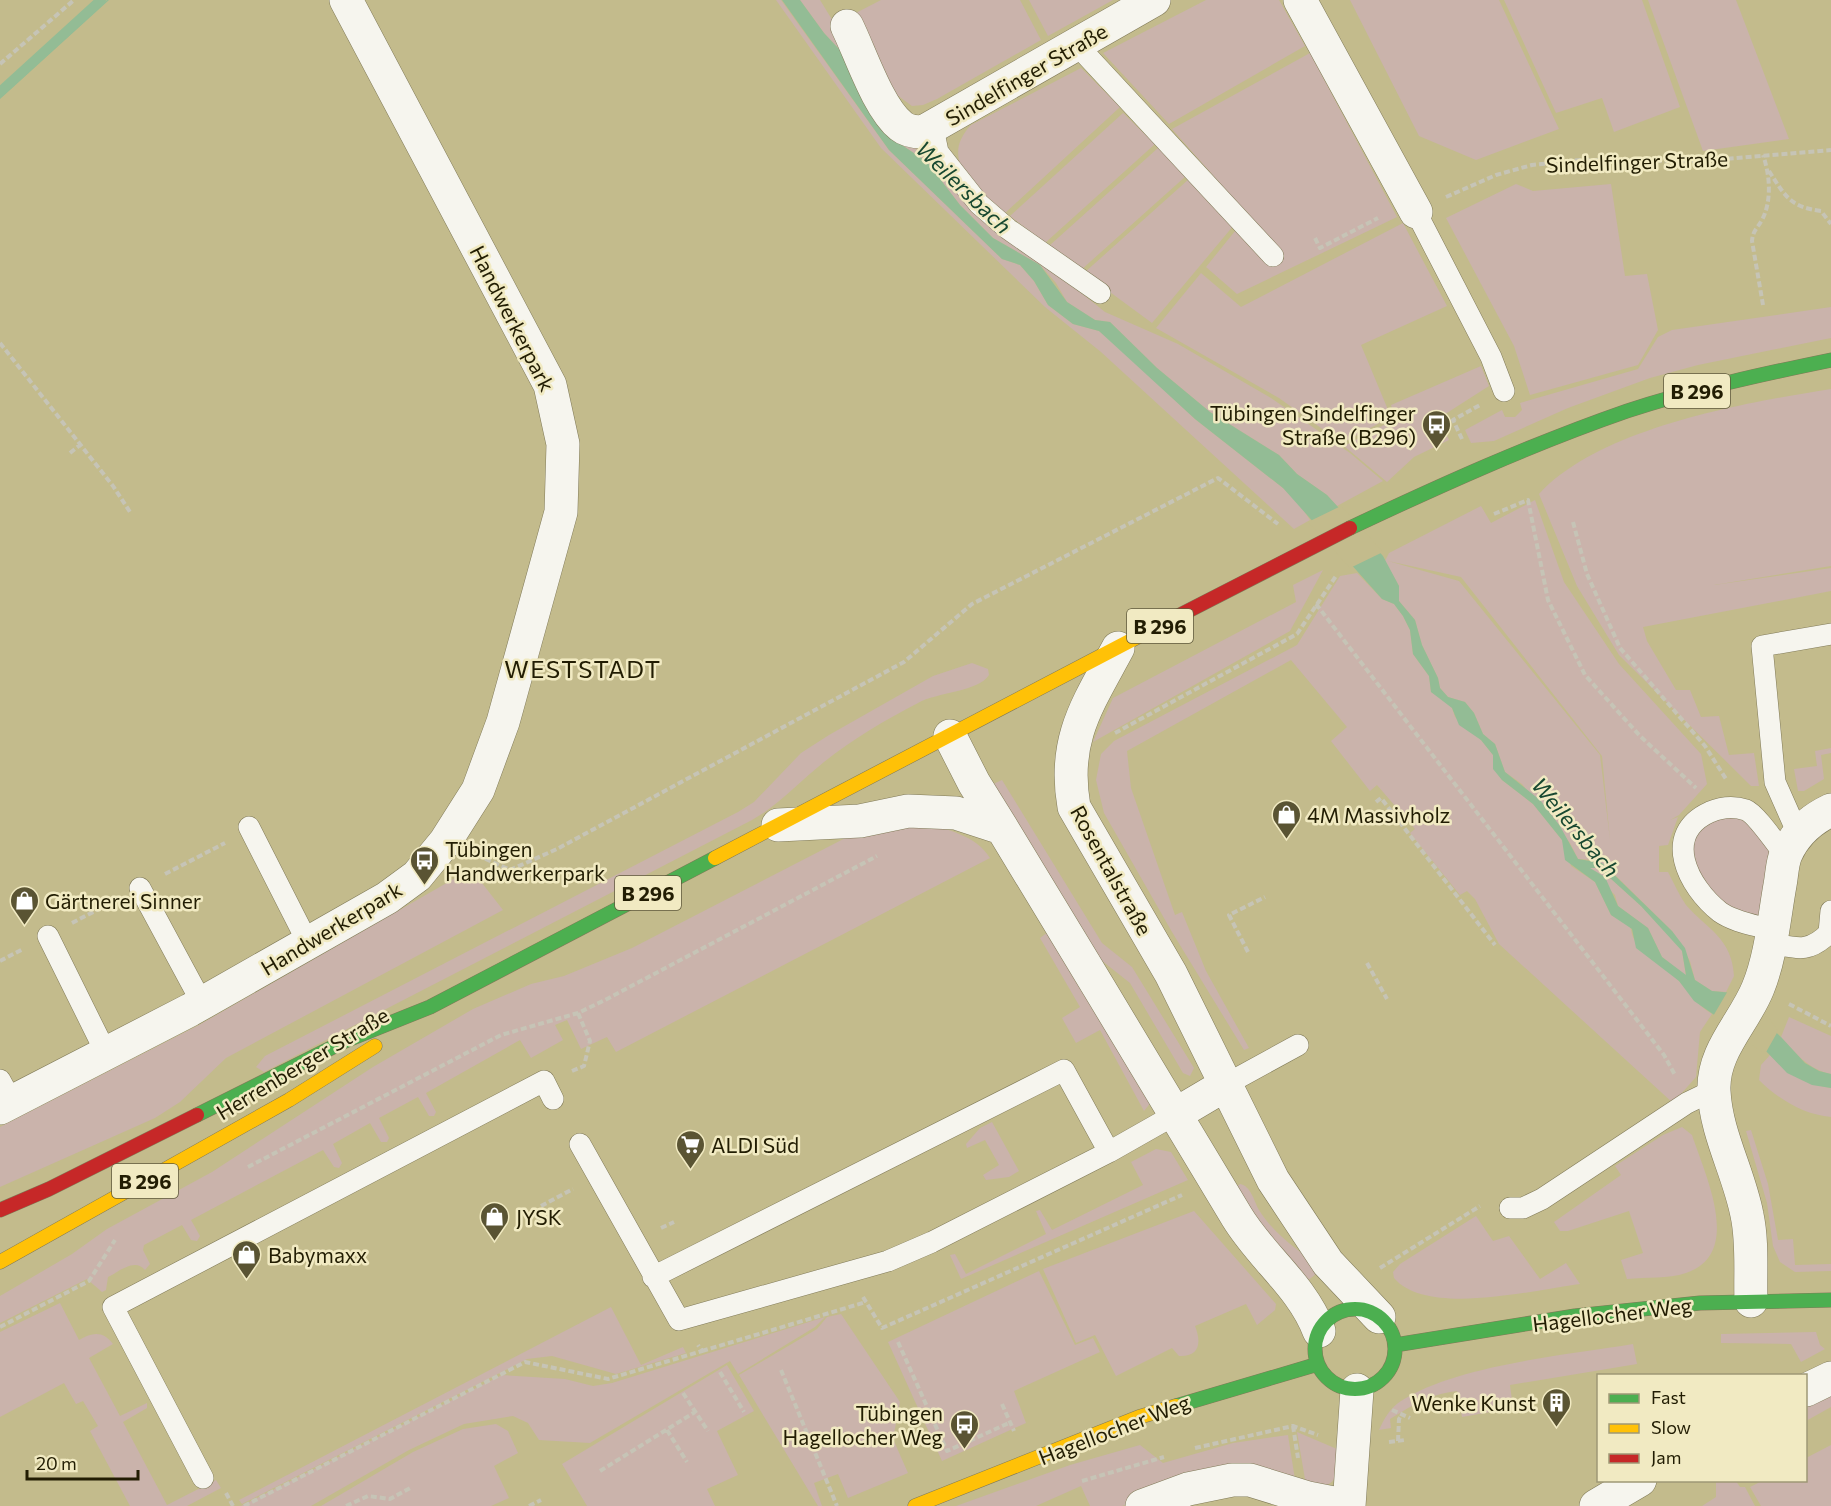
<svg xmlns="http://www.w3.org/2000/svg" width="1831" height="1506" font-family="Commissioner,sans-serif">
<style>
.green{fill:#cab3ab;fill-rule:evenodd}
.water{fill:#93bc95;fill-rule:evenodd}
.pier{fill:#c3bb8c}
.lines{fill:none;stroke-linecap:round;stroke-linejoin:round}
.stream{stroke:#93bc95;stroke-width:10}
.lane-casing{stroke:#807a58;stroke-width:22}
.street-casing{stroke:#807a58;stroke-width:34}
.fast-casing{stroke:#807a58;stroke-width:15}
.slow-casing{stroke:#807a58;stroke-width:15}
.jam-casing{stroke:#807a58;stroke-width:15}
.path{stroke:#c6c4b6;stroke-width:4;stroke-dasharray:6 3;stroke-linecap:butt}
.lane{stroke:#f6f5ee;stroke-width:21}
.street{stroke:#f6f5ee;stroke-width:33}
.fast{stroke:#4caf50;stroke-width:14}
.slow{stroke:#ffc107;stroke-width:14}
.jam{stroke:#c62828;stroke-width:14}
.labels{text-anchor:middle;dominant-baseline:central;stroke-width:5;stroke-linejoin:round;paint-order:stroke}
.shield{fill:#f1eac2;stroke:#605a3c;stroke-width:1.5}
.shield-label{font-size:20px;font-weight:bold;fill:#221d03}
.street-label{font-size:21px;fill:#221d03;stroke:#f1eac2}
.poi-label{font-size:21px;fill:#221d03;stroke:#f1eac2;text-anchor:start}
.water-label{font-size:22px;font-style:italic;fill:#174830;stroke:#f1eac2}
.quarter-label{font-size:24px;letter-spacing:1.5px;fill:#221d03;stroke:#f1eac2}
</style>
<rect width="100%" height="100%" fill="#c3bb8c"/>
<path class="green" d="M 776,0 L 781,0 L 889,150 L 1002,259 L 1020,265 L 1034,281 L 1048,305 L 1073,324 L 1099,331 L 1115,344 L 1195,419 L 1283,488 L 1298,502 L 1310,520 L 1294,529 L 1101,352 L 1045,307 L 881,148 Z
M 800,0 L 820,0 L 904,137 L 973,206 L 1105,312 L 1178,344 L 1271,398 L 1350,453 L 1383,481 L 1337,506 L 1327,495 L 1297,474 L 1279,455 L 1210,412 L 1157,368 L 1110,322 L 1095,320 L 1067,302 L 1056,283 L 1040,265 L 993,238 L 960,205 L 927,162 L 896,141 L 852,63 L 824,33 Z
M 881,0 L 1020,0 L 1041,40 L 937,99 L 923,105 L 912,106 L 897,95 L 850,16 Z
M 1029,0 L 1113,0 L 1048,36 Z
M 1206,0 L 1279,0 L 1305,46 L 1169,124 L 1103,53 Z
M 1350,0 L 1499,0 L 1559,129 L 1476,160 L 1419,136 Z
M 1504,0 L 1642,0 L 1680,107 L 1614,132 L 1602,98 L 1556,113 Z
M 1648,0 L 1736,0 L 1789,139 L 1703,151 Z
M 1310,53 L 1397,217 L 1237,294 L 1206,267 L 1248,215 L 1172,129 Z
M 1081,68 L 1120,107 L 1004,214 C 978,188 937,161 971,125 Z
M 1123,113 L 1155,144 L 1045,243 L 1010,216 Z
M 1158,148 L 1186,176 L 1081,270 L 1049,246 Z
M 1189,179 L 1234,225 L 1152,323 L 1084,273 Z
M 1516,184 L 1533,191 L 1611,184 L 1625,276 L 1647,274 L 1658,330 L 1638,365 L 1530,395 L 1514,346 L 1446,218 Z
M 1403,223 L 1447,306 L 1361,345 L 1391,417 L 1342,443 L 1279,398 L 1156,328 L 1201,273 L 1241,307 Z
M 1831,307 L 1831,338 L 1698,365 L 1650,378 L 1568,408 L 1494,441 L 1471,443 L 1465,430 L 1502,410 L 1505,417 L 1515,417 L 1522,410 L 1520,403 L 1638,369 L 1658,337 L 1672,330 Z
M 1481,366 L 1489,386 L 1439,418 L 1449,440 L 1414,457 L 1387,482 L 1344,446 L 1395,419 L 1391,405 Z
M 1831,389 L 1831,566 L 1714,585 L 1831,568 L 1831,591 L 1643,627 L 1647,641 L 1676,690 L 1690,690 L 1701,717 L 1719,716 L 1729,755 L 1754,753 L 1759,786 L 1751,786 L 1619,655 L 1577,586 L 1539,494 C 1600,428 1743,403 1831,389 Z
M 1535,500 L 1564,582 L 1619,664 L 1701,754 L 1707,784 L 1679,815 L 1670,820 L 1678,817 L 1668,845 L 1659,846 L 1659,872 L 1668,872 C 1674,883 1679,895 1686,905 C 1707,929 1732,938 1734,976 L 1726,992 L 1712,991 L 1695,980 L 1690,961 L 1672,931 L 1611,871 L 1594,860 L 1578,859 L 1570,843 L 1522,784 L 1505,772 L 1495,744 L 1483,734 L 1474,713 L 1465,702 L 1448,697 L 1440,688 L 1438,678 L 1422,645 L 1415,620 L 1399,601 L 1399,586 L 1385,561 L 1389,553 L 1481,506 L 1491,523 ZM 1388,561 L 1461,577 L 1602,756 L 1610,840 L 1600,755 L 1459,581 Z
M 1323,570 L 1290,631 L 1093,742 L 1113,698 L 1296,602 L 1293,585 Z
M 1357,573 L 1382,599 L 1394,604 L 1403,616 L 1410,630 L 1413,654 L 1429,676 L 1431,692 L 1444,700 L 1452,708 L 1455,717 L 1481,740 L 1493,755 L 1494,769 L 1502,780 L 1533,804 L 1562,840 L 1571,866 L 1595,882 L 1611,915 L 1629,925 C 1632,930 1631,934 1634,939 C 1643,959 1665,965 1679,981 C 1691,994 1697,1005 1712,1014 L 1700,1032 L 1696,1077 L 1673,1103 L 1499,944 L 1475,899 L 1467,891 L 1460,895 L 1410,833 L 1415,829 L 1377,785 L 1370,791 L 1331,741 L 1347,727 L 1291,660 L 1127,751 L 1131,788 L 1175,915 L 1182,912 L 1206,971 L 1249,1048 L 1244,1050 L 1172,932 L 1104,813 L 1096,780 L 1101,754 L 1114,741 L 1297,645 L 1340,576 Z
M 972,663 L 988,669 L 989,675 C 978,692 937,692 918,703 C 885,720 853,739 824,762 C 800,781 779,805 752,820 L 264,1072 L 256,1067 L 265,1056 L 738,812 L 754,802 L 801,753 L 829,735 L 933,676 Z
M 1831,748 L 1831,753 L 1821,755 L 1824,779 L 1804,791 L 1798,791 L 1794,769 L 1817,766 L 1815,751 Z
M 1002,780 L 1102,943 L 1132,967 L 1194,1068 L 1190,1076 L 1183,1073 L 1130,983 L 1101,960 L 991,785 Z
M 1729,807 L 1785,855 L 1772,930 L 1699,889 L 1685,834 Z
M 923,822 C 947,830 976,835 990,858 L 616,1052 L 607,1037 L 581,1049 L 567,1020 L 555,1025 L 563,1040 L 531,1058 L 520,1040 L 426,1093 L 436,1112 L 434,1116 L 429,1116 L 418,1097 L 379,1118 L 389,1138 L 387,1142 L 381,1142 L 370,1123 L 333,1144 L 342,1163 L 339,1168 L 334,1167 L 323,1150 L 191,1220 L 200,1236 L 197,1241 L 191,1240 L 182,1225 L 144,1245 L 143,1250 L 150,1264 L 145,1270 C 135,1258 120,1271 108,1277 L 106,1290 L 102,1292 L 87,1279 L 0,1323 L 0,1296 L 72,1254 L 107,1229 L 212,1172 L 373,1067 L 473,1009 L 531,984 L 564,976 L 632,948 L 857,832 Z
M 1588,868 L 1599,868 L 1641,906 L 1682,950 L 1686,976 L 1662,957 L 1648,928 L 1618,906 L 1615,895 Z
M 471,869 L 503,910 L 226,1058 L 180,1102 L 155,1118 L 0,1187 L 0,1127 L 199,1025 Z
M 1048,932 L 1152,1101 L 1144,1111 L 1100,1030 L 1076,1043 L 1062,1018 L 1080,1007 L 1040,938 Z
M 1789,1017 L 1831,1036 L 1831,1074 C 1808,1069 1796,1054 1781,1037 Z
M 1770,1055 C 1788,1075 1805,1084 1831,1088 L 1831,1117 C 1804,1115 1778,1099 1759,1080 L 1761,1065 Z
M 992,1122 L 1019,1171 L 1009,1177 L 986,1180 L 983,1175 L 999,1165 L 985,1140 L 967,1148 L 966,1144 L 980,1128 Z
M 1682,1127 L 1692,1135 C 1705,1175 1744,1254 1686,1273 C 1668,1279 1646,1277 1627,1279 L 1621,1260 L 1643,1253 L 1629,1211 L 1568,1231 L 1560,1231 L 1554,1222 L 1621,1175 L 1615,1166 L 1663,1135 Z
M 1751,1130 L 1768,1184 L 1778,1240 L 1793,1239 L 1795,1265 L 1831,1264 L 1831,1271 L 1795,1272 L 1780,1262 L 1773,1246 L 1767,1203 L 1746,1131 Z
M 1156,1149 L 1171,1152 L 1188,1180 L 961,1279 L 950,1255 L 955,1254 L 966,1274 L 1046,1234 L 1036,1211 L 1040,1210 L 1052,1230 L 1143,1185 L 1131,1162 Z
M 1240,1184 C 1251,1186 1254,1201 1259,1210 C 1276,1237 1298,1249 1322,1269 L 1306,1282 L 1287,1261 L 1236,1187 Z
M 1194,1211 L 1276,1304 L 1275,1310 L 1257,1325 L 1246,1304 L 1195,1326 C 1201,1341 1201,1357 1179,1356 L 1172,1348 L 1116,1376 L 1095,1335 L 1076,1343 L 1043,1269 Z
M 1476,1216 L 1493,1241 L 1509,1236 L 1540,1279 L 1566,1263 L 1580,1284 C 1533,1290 1427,1317 1394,1278 L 1393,1272 L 1400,1264 Z
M 1039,1271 L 1075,1345 L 1093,1338 L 1100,1352 L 1014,1391 L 1026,1423 L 942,1461 L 888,1342 Z
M 60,1303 L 79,1340 C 93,1332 103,1331 113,1344 L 89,1358 L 120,1416 L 147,1403 L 147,1408 L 123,1422 L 167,1505 L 216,1480 L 221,1488 L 187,1506 L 130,1506 L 90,1431 L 98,1426 L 83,1401 L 76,1404 L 64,1383 L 0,1417 L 0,1332 Z
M 611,1307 L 641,1365 L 683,1347 L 686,1353 L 616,1374 L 552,1356 L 527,1359 L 242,1504 L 239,1500 Z
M 841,1314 L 900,1402 L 893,1439 L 908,1473 L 848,1498 L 838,1474 L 814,1483 L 822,1506 L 818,1506 L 739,1375 L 817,1329 L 827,1317 Z
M 825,1317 L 815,1327 L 738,1374 L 730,1361 L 590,1443 L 539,1440 L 528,1423 L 513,1416 L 464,1424 L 409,1450 L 311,1506 L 241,1506 L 502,1375 L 565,1379 L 593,1386 L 612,1383 Z
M 1816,1332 L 1820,1345 L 1825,1349 L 1801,1362 L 1791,1344 L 1721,1343 L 1721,1334 Z
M 1633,1344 L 1637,1364 L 1510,1385 L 1513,1408 L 1462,1417 L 1457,1391 C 1427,1395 1415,1404 1390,1419 L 1391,1428 L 1379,1430 C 1384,1419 1390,1408 1401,1401 C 1457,1365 1567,1355 1633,1344 Z
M 727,1365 L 754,1411 L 717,1431 L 738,1475 L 707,1489 L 715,1506 L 587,1506 L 562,1464 Z
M 1831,1391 L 1831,1407 L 1806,1421 L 1806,1401 Z
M 496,1424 L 508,1431 L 518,1453 L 494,1466 L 509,1498 L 491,1506 L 321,1506 L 413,1452 L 463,1429 Z
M 1297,1432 L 1337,1449 C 1339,1477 1338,1486 1307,1491 Z
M 1288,1435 L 1296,1486 L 1179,1486 L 1122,1506 L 1090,1506 L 1081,1486 L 1036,1506 L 956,1506 L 1070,1465 L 1140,1445 L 1163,1463 L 1233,1443 Z
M 1831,1445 L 1831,1506 L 1761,1506 L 1750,1487 L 1762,1481 L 1806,1480 L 1806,1458 Z
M 1716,1481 L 1736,1481 L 1740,1487 L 1745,1487 L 1755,1506 L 1702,1506 L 1716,1497 Z"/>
<path class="water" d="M 107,0 L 109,0 L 0,99 L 0,97 Z
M 782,0 L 800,0 L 824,33 L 852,63 L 896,141 L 927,162 L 960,205 L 993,238 L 1040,265 L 1067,302 L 1095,320 L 1110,322 L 1157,368 L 1210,412 L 1279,455 L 1297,474 L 1327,495 L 1383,556 L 1399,586 L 1399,601 L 1415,620 L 1422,645 L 1438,678 L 1440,688 L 1448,697 L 1465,702 L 1474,713 L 1483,734 L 1495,744 L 1505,772 L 1540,800 L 1560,826 L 1578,859 L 1602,863 L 1672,931 L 1685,948 L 1695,980 L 1712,991 L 1733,993 L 1781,1037 L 1805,1063 L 1819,1071 L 1831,1074 L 1831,1088 L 1812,1085 L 1787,1073 L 1765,1050 L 1694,1001 L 1679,981 L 1636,948 L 1632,929 L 1611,915 L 1595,882 L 1565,860 L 1562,840 L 1533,804 L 1502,780 L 1493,769 L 1493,755 L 1481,740 L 1459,725 L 1452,708 L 1431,692 L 1429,676 L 1413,654 L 1410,630 L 1403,616 L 1394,604 L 1382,599 L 1283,488 L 1195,419 L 1099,331 L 1073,324 L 1048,305 L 1034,281 L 1020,265 L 1002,259 L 889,150 ZM 1590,868 L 1599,868 L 1641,906 L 1682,951 L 1686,975 L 1662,957 L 1648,928 L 1618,906 L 1605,877 Z"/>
<path class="pier" d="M 1341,506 L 1383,552 L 1350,568 L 1308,522 Z
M 1729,989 L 1735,991 L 1769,1018 L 1778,1031 L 1765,1054 L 1712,1018 Z"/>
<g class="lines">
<path class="stream" d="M 0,92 L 101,0"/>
<defs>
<path id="lane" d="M 1076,44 L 1273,256
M 933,128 L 938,152 L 979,204 L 1008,229 L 1100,293
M 1416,212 L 1491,357 L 1504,391
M 249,827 L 308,943
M 1798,834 L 1775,782 L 1762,646 L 1831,634
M 140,888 L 202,1003
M 1772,930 C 1755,925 1734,922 1720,912 C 1688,887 1661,834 1710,812 C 1722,807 1734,806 1746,810 C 1756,814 1777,845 1785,855
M 48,936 L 106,1053
M 1770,943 C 1796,948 1808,954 1829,933 L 1831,911
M 0,1080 L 12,1102
M 1225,1085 L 1298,1045
M 580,1144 L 679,1320 L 888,1261 L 932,1242 L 1109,1152 L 1176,1114
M 1510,1208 L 1523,1208 L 1542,1199 L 1687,1103 L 1714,1090
M 653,1277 L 1064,1070 L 1109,1152
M 203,1478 L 113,1307 L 544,1081 L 553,1099"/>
<path id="street" d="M 1300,0 L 1416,212
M 847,26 C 860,52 878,108 901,126 C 907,131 915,132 923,132 L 1154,0
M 1118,648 C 1088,704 1062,739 1074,807 L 1171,974 L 1273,1180 L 1328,1263 L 1379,1317
M 950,736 L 974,783 L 1002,828
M 778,825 L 860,821 L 908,811 L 956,813 L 1002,828 C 1081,957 1159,1088 1237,1217 C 1262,1258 1302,1286 1319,1331
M 0,1108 L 190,1010 L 387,898 L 417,876 L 445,842 L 478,790 L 503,722 L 561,512 L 563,444 L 550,385 L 346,0
M 1176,1114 L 1225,1085
M 1751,1301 C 1750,1273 1753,1243 1747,1215 C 1739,1173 1716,1134 1714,1091 C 1712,1051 1744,1023 1758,988 C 1771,956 1774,919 1780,885 C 1782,875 1782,863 1786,854 C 1795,834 1812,819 1831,810
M 1806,1390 L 1831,1378
M 1142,1506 L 1188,1489 L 1232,1480 L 1250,1480 L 1308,1498 L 1349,1506
M 1349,1506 L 1357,1390
M 1596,1506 L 1640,1480"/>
<path id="fast" d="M 1350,528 C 1441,485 1532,444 1627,411 C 1694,389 1763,374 1831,360
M 197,1115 L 345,1041 L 430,1007 L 715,858
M1315 1349a40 40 0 1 1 80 0a40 40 0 1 1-80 0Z
M 1395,1345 L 1575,1316 L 1700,1303 L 1831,1300
M 1176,1406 L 1318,1364"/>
<path id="slow" d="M 715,858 L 1145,633
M 0,1262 L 289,1100 L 375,1046
M 915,1506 L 1139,1417 L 1176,1406"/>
<path id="jam" d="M 1145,633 L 1350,528
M 0,1210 L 49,1189 L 197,1115"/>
</defs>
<use href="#lane" class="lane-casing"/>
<use href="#street" class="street-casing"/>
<use href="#fast" class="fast-casing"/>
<use href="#slow" class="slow-casing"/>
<use href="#jam" class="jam-casing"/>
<path class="path" d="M 0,64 L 74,0
M 1769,171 C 1785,196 1790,207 1821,211 L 1831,224
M 1446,197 L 1496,175 L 1532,165 L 1580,160 L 1701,161 L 1831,150
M 1315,238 L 1320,248 L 1378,218
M 1763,305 L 1752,241 C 1753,230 1757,229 1762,220 C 1772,201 1770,175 1763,155
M 0,343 L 113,486 L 130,512
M 1462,439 L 1453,420 L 1480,405
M 70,453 L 80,445
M 1494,514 L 1528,500 L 1548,600 L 1585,675 L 1640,736 L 1696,788
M 1573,522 L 1587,574 L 1620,648 L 1705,746 L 1726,779
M 1316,604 L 1664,1055 L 1675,1075
M 1115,733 L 1297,634 L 1336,576
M 1376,802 L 1381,798 L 1495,945
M 477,855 L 510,870 L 557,849 L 904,662 L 972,604 L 1218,478 L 1278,524
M 165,874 L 225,843
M 72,923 L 114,901
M 1248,952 L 1229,915 L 1265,897
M 0,961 L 23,949
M 1367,963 L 1387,999
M 1789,1004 L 1831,1026
M 572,1071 L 584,1066 L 590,1041 L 578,1013
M 248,1167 L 501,1035 L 578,1013 L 605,1000 L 877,856
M 541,1206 L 573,1189
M 661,1228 L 674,1222
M 1380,1268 L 1480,1206
M 863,1297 L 882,1328 L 1182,1195
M 0,1327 L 89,1281 L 115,1240
M 898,1342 L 947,1451 L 1011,1422
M 702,1351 L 866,1302
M 781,1370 L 837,1506
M 720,1372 L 744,1412
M 683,1393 L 708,1431
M 1002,1404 L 1014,1431
M 1392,1410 L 1410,1418
M 1293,1426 L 1298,1458
M 667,1430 L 687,1462
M 1398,1441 L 1399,1419 L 1403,1413
M 1389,1442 L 1405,1440
M 1195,1448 L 1293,1426 L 1318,1435
M 600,1471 L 695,1412
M 1082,1481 L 1164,1457
M 226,1493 L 233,1506
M 244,1506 L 525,1362 L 608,1379 L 702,1351 L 698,1345
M 346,1506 L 368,1496 L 390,1499 L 412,1487
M 529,1506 L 541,1500"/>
<use href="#lane" class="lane"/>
<use href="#street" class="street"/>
<use href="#fast" class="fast"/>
<use href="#slow" class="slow"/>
<use href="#jam" class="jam"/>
</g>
<defs>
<symbol id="bus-pin" viewBox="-11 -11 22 30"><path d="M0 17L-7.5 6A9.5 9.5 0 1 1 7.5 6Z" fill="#5a5433" stroke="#f1eac2"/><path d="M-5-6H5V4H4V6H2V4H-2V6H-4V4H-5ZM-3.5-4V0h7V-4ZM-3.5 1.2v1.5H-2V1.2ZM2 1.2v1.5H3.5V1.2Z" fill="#fff"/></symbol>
<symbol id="shop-pin" viewBox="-11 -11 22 30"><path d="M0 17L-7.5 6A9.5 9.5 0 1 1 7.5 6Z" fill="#5a5433" stroke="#f1eac2"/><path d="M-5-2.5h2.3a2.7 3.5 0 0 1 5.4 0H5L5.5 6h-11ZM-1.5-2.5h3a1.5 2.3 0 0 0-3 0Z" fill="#fff"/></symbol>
<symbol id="supermarket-pin" viewBox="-11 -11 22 30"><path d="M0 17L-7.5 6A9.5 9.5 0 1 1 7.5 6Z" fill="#5a5433" stroke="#f1eac2"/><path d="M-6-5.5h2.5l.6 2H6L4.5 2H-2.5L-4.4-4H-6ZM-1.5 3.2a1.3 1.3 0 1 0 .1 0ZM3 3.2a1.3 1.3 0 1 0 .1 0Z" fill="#fff"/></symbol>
<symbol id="building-pin" viewBox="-11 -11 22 30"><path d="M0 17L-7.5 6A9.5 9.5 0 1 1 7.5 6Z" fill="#5a5433" stroke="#f1eac2"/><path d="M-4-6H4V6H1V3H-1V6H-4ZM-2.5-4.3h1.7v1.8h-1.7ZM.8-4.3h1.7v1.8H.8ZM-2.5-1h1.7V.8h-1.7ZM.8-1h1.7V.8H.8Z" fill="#fff"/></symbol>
</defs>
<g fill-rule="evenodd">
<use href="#bus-pin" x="1420" y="408" width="33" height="45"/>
<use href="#shop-pin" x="1270" y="798" width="33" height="45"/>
<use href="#bus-pin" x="408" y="844" width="33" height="45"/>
<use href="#shop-pin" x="8" y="884" width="33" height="45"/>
<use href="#supermarket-pin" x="674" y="1128" width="33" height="45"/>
<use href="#shop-pin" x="478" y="1200" width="33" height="45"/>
<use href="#shop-pin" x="230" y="1238" width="33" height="45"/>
<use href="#building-pin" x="1540" y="1386" width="33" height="45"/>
<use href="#bus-pin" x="948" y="1408" width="33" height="45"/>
</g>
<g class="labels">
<g class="shield">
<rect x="1664" y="374" width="66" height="34" rx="4.5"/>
<rect x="1127" y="609" width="66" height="34" rx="4.5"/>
<rect x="615" y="876" width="66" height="34" rx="4.5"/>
<rect x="112" y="1164" width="66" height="34" rx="4.5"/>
</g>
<g class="shield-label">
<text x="1697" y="391">B 296</text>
<text x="1160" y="626">B 296</text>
<text x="648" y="893">B 296</text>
<text x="145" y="1181">B 296</text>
</g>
<g class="street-label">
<text transform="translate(1026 74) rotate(-30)">Sindelfinger Straße</text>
<text transform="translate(1637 161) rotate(-2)">Sindelfinger Straße</text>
<text transform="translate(513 318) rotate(63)">Handwerkerpark</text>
<text transform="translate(1112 870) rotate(61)">Rosentalstraße</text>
<text transform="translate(331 928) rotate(-31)">Handwerkerpark</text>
<text transform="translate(302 1063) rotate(-31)">Herrenberger Straße</text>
<text transform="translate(1612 1314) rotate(-7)">Hagellocher Weg</text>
<text transform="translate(1114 1429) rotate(-21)">Hagellocher Weg</text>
</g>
<g class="poi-label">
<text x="1416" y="412" text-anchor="end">Tübingen Sindelfinger<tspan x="1416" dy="24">Straße (B296)</tspan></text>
<text x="1307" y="814">4M Massivholz</text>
<text x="445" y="848">Tübingen<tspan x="445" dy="24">Handwerkerpark</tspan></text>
<text x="45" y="900">Gärtnerei Sinner</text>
<text x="711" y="1144">ALDI Süd</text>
<text x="516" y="1216">JYSK</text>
<text x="268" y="1254">Babymaxx</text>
<text x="1536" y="1402" text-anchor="end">Wenke Kunst</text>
<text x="943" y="1412" text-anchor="end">Tübingen<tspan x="943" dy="24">Hagellocher Weg</tspan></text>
</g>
<g class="water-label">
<text transform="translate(964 187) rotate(44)">Weilersbach</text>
<text transform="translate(1576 827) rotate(50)">Weilersbach</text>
</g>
<g class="quarter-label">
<text x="583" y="668">WESTSTADT</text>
</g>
</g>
<rect x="1597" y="1374" width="210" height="108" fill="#f1eac2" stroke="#9e9876" stroke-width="1.5"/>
<rect x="1609" y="1394" width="30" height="9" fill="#4caf50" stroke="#9e9876" stroke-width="1.5"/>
<text x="1651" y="1404" font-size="18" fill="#221d03">Fast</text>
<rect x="1609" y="1424" width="30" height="9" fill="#ffc107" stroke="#9e9876" stroke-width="1.5"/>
<text x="1651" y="1434" font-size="18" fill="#221d03">Slow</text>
<rect x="1609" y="1454" width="30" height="9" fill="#c62828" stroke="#9e9876" stroke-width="1.5"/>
<text x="1651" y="1464" font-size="18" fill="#221d03">Jam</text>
<path d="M27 1470v9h111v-9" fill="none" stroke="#221d03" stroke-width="3"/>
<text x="36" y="1470" font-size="18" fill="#221d03" stroke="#f1eac2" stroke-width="4.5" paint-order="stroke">20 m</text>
</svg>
